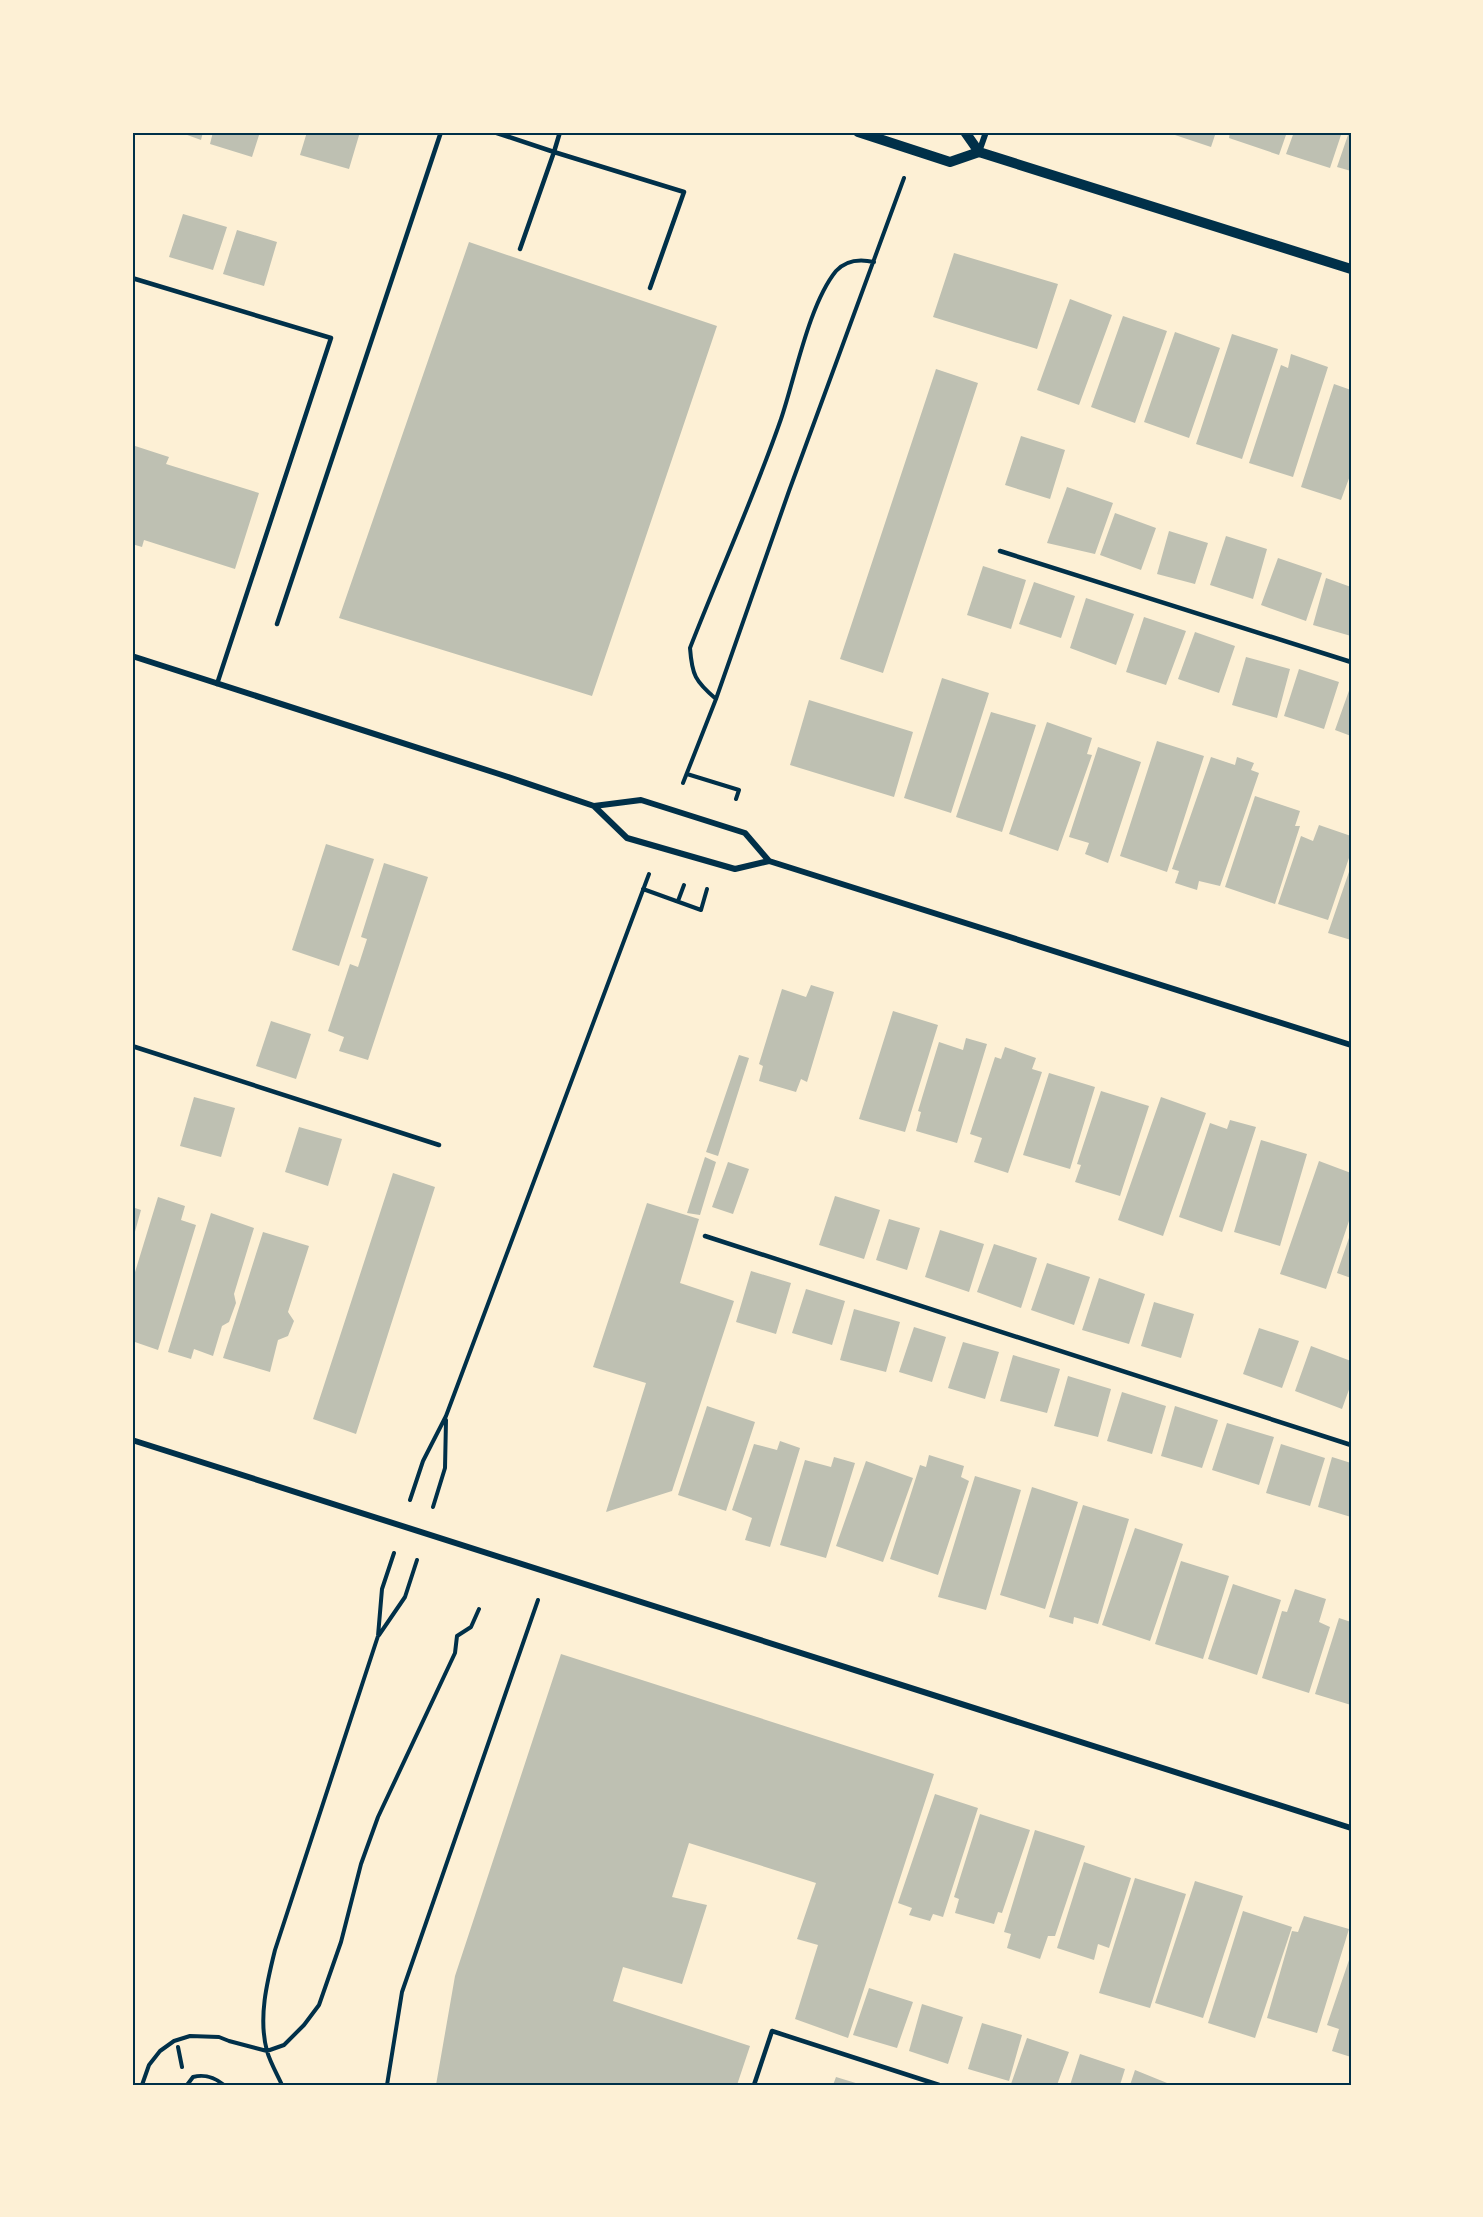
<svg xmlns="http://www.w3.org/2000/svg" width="1483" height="2217" font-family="'Libre Baskerville',serif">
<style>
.building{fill:#bec0b2}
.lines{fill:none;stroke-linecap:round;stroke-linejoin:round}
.path{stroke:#003049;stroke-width:4}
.service{stroke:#003049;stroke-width:4.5}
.minor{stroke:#003049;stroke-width:6}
.tertiary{stroke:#003049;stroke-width:10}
.neatline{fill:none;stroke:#003049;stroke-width:2}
</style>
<rect width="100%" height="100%" fill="#fdf0d5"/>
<path class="building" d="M 179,132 L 203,132 L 201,140 Z
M 213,132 L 260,132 L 252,157 L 210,144 Z
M 307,132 L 360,132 L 349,169 L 300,155 Z
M 1166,132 L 1216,132 L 1211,147 Z
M 1230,132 L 1287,132 L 1279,155 L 1229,138 Z
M 1294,132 L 1342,132 L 1330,168 L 1286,154 Z
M 1349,132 L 1351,132 L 1351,171 L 1337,167 Z
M 183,214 L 227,227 L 213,270 L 169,257 Z
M 237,230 L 277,242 L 264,286 L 223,274 Z
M 469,242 L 717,326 L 592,696 L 339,618 Z
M 954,253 L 1058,284 L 1037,349 L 933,317 Z
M 1070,299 L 1112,315 L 1079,405 L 1037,390 Z
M 1123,316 L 1167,331 L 1135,423 L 1091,407 Z
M 1175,332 L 1220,348 L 1189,438 L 1144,422 Z
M 1232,334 L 1278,349 L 1242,459 L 1196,444 Z
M 1291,354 L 1328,367 L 1293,477 L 1249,463 L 1281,365 L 1288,368 Z
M 936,369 L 978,383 L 883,673 L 840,659 Z
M 1334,384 L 1351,390 L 1351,473 L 1341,500 L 1301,487 Z
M 1021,436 L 1065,450 L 1050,499 L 1005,485 Z
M 132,445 L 169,457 L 166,464 L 259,493 L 235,569 L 144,540 L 142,547 L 132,544 Z
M 1067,487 L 1113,503 L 1095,554 L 1047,543 Z
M 1115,513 L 1156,528 L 1141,570 L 1100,555 Z
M 1169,531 L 1208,543 L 1195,584 L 1157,574 Z
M 1226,536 L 1267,549 L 1253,599 L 1210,585 Z
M 1278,558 L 1322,573 L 1306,621 L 1261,605 Z
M 983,566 L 1026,580 L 1011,629 L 967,615 Z
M 1326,578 L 1351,587 L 1351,636 L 1313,625 Z
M 1034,582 L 1075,596 L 1061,638 L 1019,624 Z
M 1086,598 L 1134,614 L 1116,665 L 1070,648 Z
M 1144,617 L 1186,631 L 1166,685 L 1126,672 Z
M 1195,632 L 1235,646 L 1219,693 L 1178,679 Z
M 1246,657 L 1290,669 L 1277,718 L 1232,705 Z
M 1299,669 L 1339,682 L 1324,729 L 1284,716 Z
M 942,678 L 989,693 L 951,813 L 904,798 Z
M 1351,685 L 1351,736 L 1335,730 Z
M 809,700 L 913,732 L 894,797 L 790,765 Z
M 991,712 L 1036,725 L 1002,832 L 956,817 Z
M 1047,722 L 1092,738 L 1087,754 L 1092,755 L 1058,851 L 1009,834 Z
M 1157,741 L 1204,756 L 1167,872 L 1120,856 Z
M 1098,747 L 1141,762 L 1108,863 L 1085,854 L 1089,843 L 1069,837 Z
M 1211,757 L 1235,765 L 1237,757 L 1254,763 L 1251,770 L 1259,773 L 1220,886 L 1199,881 L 1197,890 L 1175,883 L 1179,871 L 1172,869 Z
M 1255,796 L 1300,811 L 1295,826 L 1300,826 L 1275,904 L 1225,887 Z
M 1319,825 L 1351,836 L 1351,852 L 1328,920 L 1278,904 L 1301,836 L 1313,841 Z
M 326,844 L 374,859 L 339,966 L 292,950 Z
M 384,863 L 428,877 L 368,1060 L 339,1051 L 344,1037 L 328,1031 L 350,964 L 358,967 L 367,939 L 361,937 Z
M 1351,866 L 1351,940 L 1328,933 Z
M 811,985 L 834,992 L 807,1082 L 801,1079 L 796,1092 L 759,1081 L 763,1066 L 759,1064 L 782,989 L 806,997 Z
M 893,1011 L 938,1025 L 905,1132 L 859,1119 Z
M 271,1021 L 311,1034 L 296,1079 L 256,1066 Z
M 966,1038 L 987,1044 L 957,1143 L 916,1131 L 921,1112 L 918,1111 L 939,1042 L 963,1050 Z
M 1005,1047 L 1036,1058 L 1032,1069 L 1042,1072 L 1008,1173 L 974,1162 L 982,1138 L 970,1134 L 995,1057 L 1001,1059 Z
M 739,1055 L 749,1058 L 718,1156 L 706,1152 Z
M 1049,1073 L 1095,1087 L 1070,1169 L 1023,1155 Z
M 1101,1091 L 1149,1106 L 1120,1196 L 1075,1182 L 1081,1165 L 1077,1164 Z
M 194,1097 L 235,1108 L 221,1157 L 180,1146 Z
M 1161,1097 L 1206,1113 L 1163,1236 L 1118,1220 Z
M 1230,1120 L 1256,1127 L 1222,1232 L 1179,1217 L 1210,1123 L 1227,1129 Z
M 299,1127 L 342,1139 L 328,1186 L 285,1172 Z
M 1261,1140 L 1307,1154 L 1280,1246 L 1234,1232 Z
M 705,1157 L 716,1162 L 700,1215 L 687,1213 Z
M 1319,1161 L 1351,1173 L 1351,1215 L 1326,1289 L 1280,1274 Z
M 728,1162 L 749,1169 L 733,1214 L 712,1207 Z
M 393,1173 L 435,1187 L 356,1434 L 313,1419 Z
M 835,1196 L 880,1210 L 864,1259 L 819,1245 Z
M 158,1197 L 185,1206 L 181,1220 L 196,1225 L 158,1350 L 132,1341 L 132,1282 Z
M 647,1203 L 699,1219 L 680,1283 L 734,1301 L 672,1491 L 606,1512 L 646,1383 L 593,1367 Z
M 132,1207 L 141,1210 L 133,1239 L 132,1239 Z
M 211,1213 L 254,1228 L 234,1294 L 236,1303 L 229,1322 L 222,1326 L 213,1356 L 194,1349 L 191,1359 L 168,1352 Z
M 889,1219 L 920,1228 L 907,1270 L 876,1260 Z
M 940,1230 L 984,1244 L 969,1292 L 925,1277 Z
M 263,1232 L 309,1246 L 288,1312 L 294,1321 L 288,1336 L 278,1340 L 270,1372 L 223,1358 Z
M 1351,1232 L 1351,1278 L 1337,1273 Z
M 994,1244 L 1037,1258 L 1021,1308 L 977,1292 Z
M 1047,1263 L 1090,1277 L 1074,1325 L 1031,1310 Z
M 751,1271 L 791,1283 L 776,1334 L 736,1322 Z
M 1099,1278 L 1145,1294 L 1129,1344 L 1082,1330 Z
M 806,1289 L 845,1301 L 832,1345 L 792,1333 Z
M 1154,1302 L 1194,1314 L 1181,1358 L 1141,1346 Z
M 854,1309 L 900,1322 L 886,1372 L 840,1360 Z
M 914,1327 L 946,1337 L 932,1382 L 899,1372 Z
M 1259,1328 L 1299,1341 L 1282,1388 L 1243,1374 Z
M 963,1342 L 999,1352 L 985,1399 L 948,1388 Z
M 1311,1346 L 1351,1361 L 1351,1384 L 1342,1409 L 1295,1391 Z
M 1013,1355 L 1060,1369 L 1047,1413 L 1000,1401 Z
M 1068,1376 L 1111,1389 L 1098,1437 L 1054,1426 Z
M 1122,1392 L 1166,1406 L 1152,1454 L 1107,1441 Z
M 707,1406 L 755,1422 L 726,1511 L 678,1495 Z
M 1175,1406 L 1218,1420 L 1202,1468 L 1161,1456 Z
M 1227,1423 L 1274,1437 L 1259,1485 L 1212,1470 Z
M 780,1441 L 800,1448 L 770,1547 L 745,1540 L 752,1518 L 732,1510 L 754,1444 L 777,1450 Z
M 1281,1444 L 1325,1458 L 1310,1506 L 1266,1493 Z
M 929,1455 L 964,1466 L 961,1477 L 969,1481 L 938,1575 L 890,1559 L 920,1465 L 926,1467 Z
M 834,1457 L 855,1463 L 826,1558 L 780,1545 L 805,1460 L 831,1467 Z
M 1332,1457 L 1351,1463 L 1351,1517 L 1318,1507 Z
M 866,1461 L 913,1478 L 883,1562 L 836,1546 Z
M 975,1476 L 1021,1490 L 986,1610 L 938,1597 Z
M 1032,1487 L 1078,1502 L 1045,1609 L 1000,1595 Z
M 1083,1505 L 1129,1519 L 1098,1624 L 1074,1617 L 1073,1624 L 1049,1617 Z
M 1135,1528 L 1183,1544 L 1150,1641 L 1102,1625 Z
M 1181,1561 L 1229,1576 L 1203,1659 L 1155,1644 Z
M 1233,1584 L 1281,1600 L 1257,1675 L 1208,1659 Z
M 1295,1589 L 1326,1599 L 1319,1622 L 1330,1627 L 1309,1693 L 1262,1678 L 1282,1611 L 1287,1612 Z
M 1339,1618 L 1351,1622 L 1351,1705 L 1315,1694 Z
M 561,1654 L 934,1774 L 848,2038 L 795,2019 L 818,1945 L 797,1939 L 816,1883 L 689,1843 L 672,1897 L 707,1905 L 682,1984 L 623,1967 L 613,2001 L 750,2046 L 737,2085 L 436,2085 L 455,1976 Z
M 935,1794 L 978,1808 L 943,1917 L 933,1914 L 930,1921 L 909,1915 L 912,1908 L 898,1903 Z
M 980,1814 L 1030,1830 L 1002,1913 L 998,1912 L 994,1924 L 955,1913 L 959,1899 L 954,1897 Z
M 1035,1830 L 1085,1846 L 1055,1936 L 1048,1936 L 1040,1959 L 1007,1948 L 1011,1934 L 1004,1932 Z
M 1084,1862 L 1131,1878 L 1109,1948 L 1098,1944 L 1094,1960 L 1057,1948 Z
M 1135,1878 L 1186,1894 L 1150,2008 L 1099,1993 Z
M 1195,1881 L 1243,1896 L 1203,2018 L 1155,2003 Z
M 1243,1911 L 1292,1927 L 1255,2038 L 1208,2023 Z
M 1304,1916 L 1349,1929 L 1317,2033 L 1267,2018 L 1292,1931 L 1298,1932 Z
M 1351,1954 L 1351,2057 L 1332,2051 L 1339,2029 L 1327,2025 Z
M 869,1988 L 913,2002 L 897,2048 L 853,2035 Z
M 922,2004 L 963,2017 L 948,2064 L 909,2051 Z
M 982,2023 L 1022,2035 L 1009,2081 L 968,2069 Z
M 1027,2038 L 1069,2052 L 1057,2085 L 1011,2084 Z
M 1080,2054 L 1125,2069 L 1120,2085 L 1070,2085 Z
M 1135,2070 L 1172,2085 L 1130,2085 Z
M 836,2077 L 859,2084 L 859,2085 L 833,2085 Z"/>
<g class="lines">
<path class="path" d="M 716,699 C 695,681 692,675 690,648 C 720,571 754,497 781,419 C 795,378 809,304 836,271 C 846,260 861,259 874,262
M 687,774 L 739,790 L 736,799
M 683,783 L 716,699 L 789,491 L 904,178
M 643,889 L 701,910 L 707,889
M 678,901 L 684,885
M 410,1500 L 423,1461 L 446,1416 L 649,874
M 433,1507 L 445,1468 L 446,1420
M 379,1635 L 405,1597 L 417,1560
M 178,2047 L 182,2067
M 142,2085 L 149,2065 L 160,2051 L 174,2041 L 190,2036 L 219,2037 L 229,2041 L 267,2051 L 284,2045 L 304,2025 L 319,2005 L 341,1942 L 361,1864 L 378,1817 L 455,1653 L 457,1636 L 471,1627 L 479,1609
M 187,2085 L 193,2077 C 205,2074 214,2077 224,2085
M 282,2085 C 277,2074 270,2062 267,2051 C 258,2018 267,1982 275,1950 L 378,1636 L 382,1589 L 394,1553
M 387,2085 L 402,1992 L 538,1600"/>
<path class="service" d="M 494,132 L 554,152 L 520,249
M 560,132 L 554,152 L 684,192 L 650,288
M 132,278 L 331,338 L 217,684
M 1000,551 L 1351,662
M 277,624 L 441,132
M 132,1046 L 439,1145
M 705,1236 L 1351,1445
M 754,2085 L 772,2031 L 939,2085"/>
<path class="minor" d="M 979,152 L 986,132
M 132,656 L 499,774 L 594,806 L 627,838 L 735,869 L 769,861
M 594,806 L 641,800 L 745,833 L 769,861 L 1351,1045
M 132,1440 L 1351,1828"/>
<path class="tertiary" d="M 858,132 L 950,162 L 979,152 L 1351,269
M 965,132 L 979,152"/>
</g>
<rect width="1483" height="2217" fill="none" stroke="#fdf0d5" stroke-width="267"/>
<rect x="134" y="134" width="1216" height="1950" class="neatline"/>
</svg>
